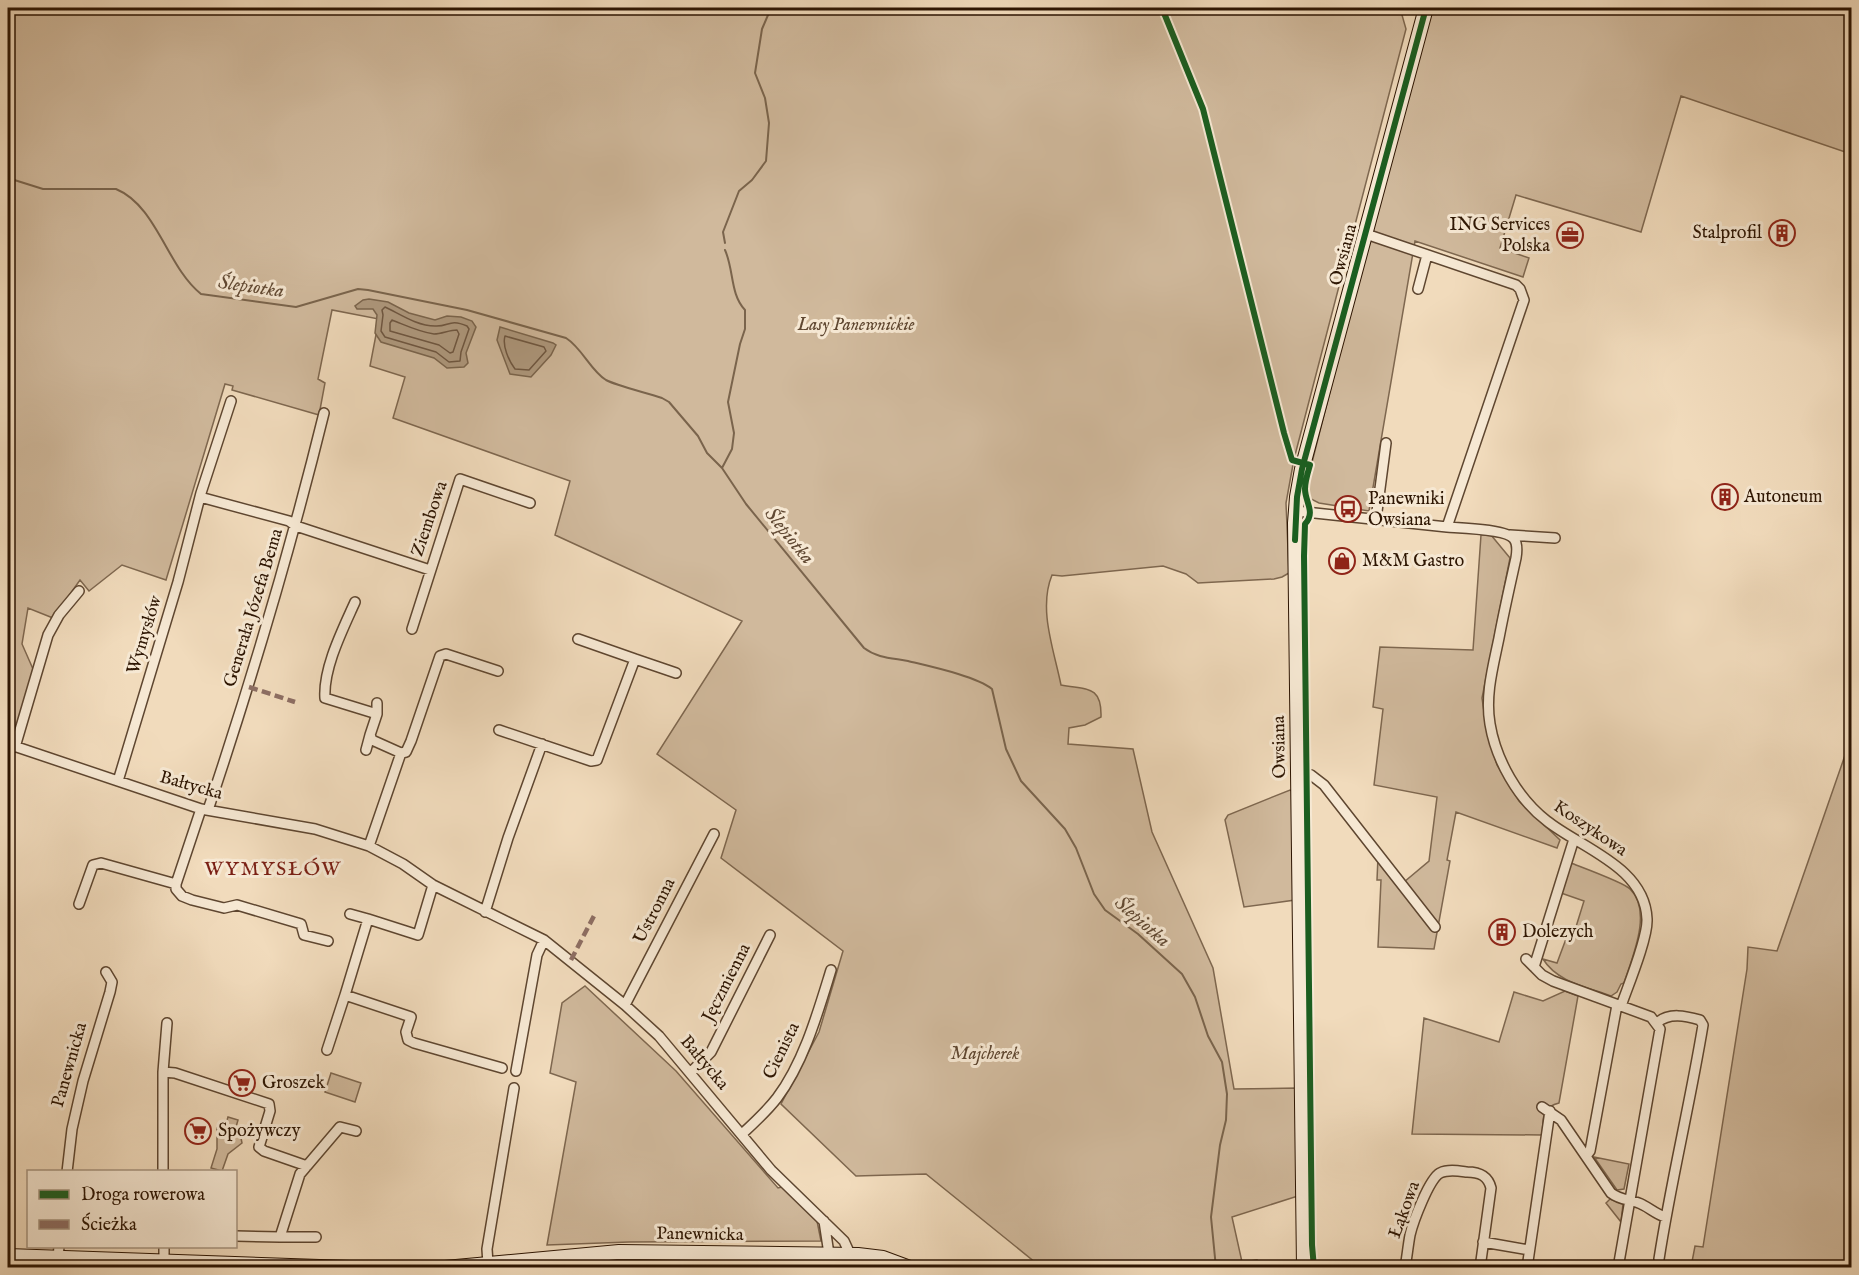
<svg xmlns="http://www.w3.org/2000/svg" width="1859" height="1275" font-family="'IM FELL English',serif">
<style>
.green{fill:#d0b99c;stroke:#7e674f;stroke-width:1.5}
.water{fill:#ae987d;stroke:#7a644c;stroke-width:1.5}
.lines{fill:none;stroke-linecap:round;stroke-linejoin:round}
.shore{stroke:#6e5640;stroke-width:1.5}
.stream{stroke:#7a644c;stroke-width:2}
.street-casing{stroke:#5e4630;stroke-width:12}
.secondary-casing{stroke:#2d1502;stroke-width:16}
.street{stroke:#f6e8d3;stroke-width:9}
.secondary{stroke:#f6e8d3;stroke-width:14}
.quiet{stroke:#8d6e63;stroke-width:4.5;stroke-dasharray:9 4.5;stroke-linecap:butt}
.cycleway-casing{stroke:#f6e8d3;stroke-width:10}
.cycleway{stroke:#1b5e20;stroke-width:6}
.labels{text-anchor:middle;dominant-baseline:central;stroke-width:6;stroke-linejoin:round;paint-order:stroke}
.poi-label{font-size:18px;fill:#2d1502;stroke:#f6e8d3;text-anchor:start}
.street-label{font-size:18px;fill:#2d1502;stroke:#f6e8d3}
.park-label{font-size:18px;font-style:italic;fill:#5e4630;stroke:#f6e8d3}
.water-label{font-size:20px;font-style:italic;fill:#614933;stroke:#f6e8d3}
.neighbourhood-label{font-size:20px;letter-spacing:1.5px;fill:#7a1f14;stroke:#f6e8d3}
</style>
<rect width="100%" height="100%" fill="#f1dbbc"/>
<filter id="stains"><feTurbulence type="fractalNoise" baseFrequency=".00333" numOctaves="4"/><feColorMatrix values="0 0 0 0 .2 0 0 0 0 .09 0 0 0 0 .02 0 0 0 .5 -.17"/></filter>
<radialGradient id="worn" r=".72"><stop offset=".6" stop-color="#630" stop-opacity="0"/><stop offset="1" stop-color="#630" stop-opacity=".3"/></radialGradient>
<path class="green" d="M 8,8 L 1400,8 L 1406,29 L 1294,459 L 1286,503 L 1289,573 L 1282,577 L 1274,579 L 1198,583 L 1186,574 L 1163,566 L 1062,576 L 1052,575 C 1038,609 1054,650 1061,685 C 1085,690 1102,684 1101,717 L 1085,725 L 1069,728 L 1068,744 L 1133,749 L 1152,832 L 1213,968 L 1234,1089 L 1297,1088 L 1298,1196 L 1232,1217 L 1242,1262 L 1257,1260 L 1265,1267 L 1041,1267 L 926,1174 L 856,1176 L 781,1104 L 819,1032 L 843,951 L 721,858 L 736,810 L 657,754 L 742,621 L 555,535 L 570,481 L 393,418 L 405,377 L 370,366 L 379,319 L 332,310 L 318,379 L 325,383 L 319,415 L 232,390 L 233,386 L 225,384 L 166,580 L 122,565 L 89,591 L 80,580 L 53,618 L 28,608 L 22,644 L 33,669 L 26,703 L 13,740 L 8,738 Z
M 1432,8 L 1851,8 L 1851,154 L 1681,96 L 1641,232 L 1516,195 L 1500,248 L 1529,258 L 1523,277 L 1415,241 L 1369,511 L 1319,503 L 1311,499 L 1305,490 L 1390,155 Z
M 1481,535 L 1491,535 L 1510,558 L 1482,698 L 1487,732 L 1497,765 L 1519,801 L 1560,840 L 1557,848 L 1456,812 L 1447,860 L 1450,861 L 1434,949 L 1378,947 L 1381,880 L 1377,880 L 1378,857 L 1404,882 L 1429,861 L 1437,797 L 1374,785 L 1383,709 L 1373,707 L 1380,647 L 1473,650 Z
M 1851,738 L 1851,1267 L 1691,1267 L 1695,1246 L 1703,1247 L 1747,969 L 1748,947 L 1777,951 Z
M 1290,790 L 1293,792 L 1295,900 L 1244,907 L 1225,820 L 1228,815 Z
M 1571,863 C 1581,867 1625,883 1630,889 C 1653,911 1632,958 1624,983 L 1621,984 L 1617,992 L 1611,996 C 1587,987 1557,982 1543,959 L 1557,963 L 1566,939 L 1575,930 L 1584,901 L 1561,893 Z
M 585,986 L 676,1071 L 778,1188 L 782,1187 L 817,1221 L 821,1241 L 629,1242 L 547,1245 L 576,1082 L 550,1073 L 562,1003 Z
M 1565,991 L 1578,996 L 1559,1103 C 1540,1108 1544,1118 1542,1135 L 1412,1134 L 1424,1018 L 1499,1042 L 1514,992 L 1543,1001 Z
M 331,1073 L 361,1083 L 355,1102 L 325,1092 Z
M 228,1117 L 238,1120 L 234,1134 L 241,1138 L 242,1143 L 228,1154 L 222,1171 L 211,1168 L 217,1149 L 217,1128 L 224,1131 Z
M 1594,1157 L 1629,1164 L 1624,1189 L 1617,1190 Z
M 1610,1199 L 1623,1204 L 1621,1222 L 1606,1203 Z
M 692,1257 L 725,1259 L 724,1267 L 692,1268 Z"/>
<path class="water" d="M 369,299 L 388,302 L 409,313 L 435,320 L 447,316 L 461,317 L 472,321 L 476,327 L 466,353 L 468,363 L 464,367 L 447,368 L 434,358 L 381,342 L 375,333 L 377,315 L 373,309 L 357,309 L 355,306 L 363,300 Z
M 500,327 L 553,343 L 556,345 L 551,355 L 531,377 L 510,374 L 497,340 Z"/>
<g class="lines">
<path class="shore" d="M 385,307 C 400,314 417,326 435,326 C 449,327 449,318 467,326 L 469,329 L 461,352 L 460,361 L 449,362 L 436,352 L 385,337 L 381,331 L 383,315 L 382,310 Z
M 392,320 C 405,325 419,332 434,334 C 442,334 449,330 457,330 L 459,334 L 453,352 L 450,353 L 439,345 L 390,331 L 390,323 Z
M 505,336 L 544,347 L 546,351 L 529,370 L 515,369 C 509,361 502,346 505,336 Z"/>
<path class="stream" d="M 8,178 L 43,189 L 116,189 C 157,206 167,267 201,294 L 296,307 L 358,289 L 368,290 L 467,310 L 566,338 C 582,348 591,371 606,380 C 617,386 648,393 662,398 L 669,402 L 698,436 L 707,453 L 722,468 L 746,504 L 864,648 C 877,658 892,658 908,661 C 928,666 976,676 992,689 L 1006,749 L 1021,781 L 1065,829 L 1076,848 L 1094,894 L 1105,910 L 1138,934 L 1182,974 L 1195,997 L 1208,1036 L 1222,1062 L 1227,1094 L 1226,1120 L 1220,1145 L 1211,1217 L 1216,1268
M 725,243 L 723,232 L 739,191 L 752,180 L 766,161 L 769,123 L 765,98 L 755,73 L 762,29 L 771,8
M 722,468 L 732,449 L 734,433 L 728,402 L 740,344 L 745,329 L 745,310 C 730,294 734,270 725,250"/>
<defs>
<path id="street" d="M 1418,289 L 1427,255
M 200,497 L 289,521 L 296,526 L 430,570
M 1296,511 L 1447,527 L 1524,300 L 1520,289 L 1516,285 L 1366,234
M 1376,519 L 1386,443
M 1447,527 C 1460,528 1507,529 1514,539 C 1518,544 1517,552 1516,558 C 1510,585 1504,611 1499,638 C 1493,667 1485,695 1490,724 C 1496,760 1518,799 1547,821 C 1581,848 1645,867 1647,919 C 1648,938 1628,986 1621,1006
M 1510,535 L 1555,538
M 355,602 C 343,629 323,668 325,698 L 377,714
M 412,629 L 460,479 L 530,503
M 635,659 L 676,673
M 377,703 L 377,714 L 370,735 L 372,740 L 401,753
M 499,730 L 591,761 L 597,760 L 635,659 L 578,639
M 8,744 L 201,809 L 315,829 L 369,846 L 403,864 L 433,885 L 544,940 L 625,1005 L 659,1036 L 771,1170 L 844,1241 L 850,1254
M 15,747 L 48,635 L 59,615 L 79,591
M 366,750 L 370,735
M 1298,772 L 1311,775 L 1324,785 L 1435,927
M 118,781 L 178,582 L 201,493 L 231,401
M 208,810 C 252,679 291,547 324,413
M 369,846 L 401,753 L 406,752 L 411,741 L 440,656 L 446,654 L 498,671
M 176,884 L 201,809
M 79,904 L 93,865 L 101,863 L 176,884 L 176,889 L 182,896 L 192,900 L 224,908 L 237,905 L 301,924 L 304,935 L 328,941
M 485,912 L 508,838 L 542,744
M 350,914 L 368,919
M 1526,959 L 1542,975 L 1553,981 L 1651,1017 L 1660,1029 L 1618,1268
M 1534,967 L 1574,839
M 345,995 L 368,919 L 418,935 L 433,885
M 625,1005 L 714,834
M 1657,1023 C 1669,1012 1686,1016 1700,1020 L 1703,1025 C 1690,1104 1671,1181 1659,1259
M 327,1050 L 345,995 L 411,1017 L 406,1032 L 408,1040 L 414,1043 L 502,1068
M 516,1071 L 537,955 L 544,940
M 163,1072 L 175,1073 L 269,1104 L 270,1111 L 259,1147 L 264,1151 L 307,1166
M 691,1072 L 711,1052 L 770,935
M 1542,1107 L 1561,1120 L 1611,1193 C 1621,1201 1632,1199 1643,1205 C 1651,1209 1656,1214 1665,1217
M 742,1134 C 754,1123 767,1111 777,1098 C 804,1062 818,1012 831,970
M 1586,1156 L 1590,1151 L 1617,1005
M 67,1172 L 72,1129 L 83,1081 L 110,992 L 112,982 L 106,972
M 163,1172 L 163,1072 L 167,1023
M 824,1221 L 829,1254
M 236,1236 L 280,1237 L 300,1174 L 340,1127 L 356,1131
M 280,1237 L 316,1237
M 1483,1242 L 1529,1250
M 58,1259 L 59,1246
M 164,1262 L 164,1246
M 488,1264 L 487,1249 L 514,1088
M 1405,1268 C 1407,1257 1408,1246 1410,1235 C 1413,1222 1429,1179 1440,1173 C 1448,1169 1459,1171 1467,1172 C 1480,1172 1488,1176 1491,1188 L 1480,1268
M 1527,1268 L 1550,1111"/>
<path id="secondary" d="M 8,1256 L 349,1268
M 445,1268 L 619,1252 L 858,1255 L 883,1258 L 910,1268
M 1304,1268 L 1295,523 L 1297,497 L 1302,469 L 1426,8"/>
</defs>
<use href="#street" class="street-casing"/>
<use href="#secondary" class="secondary-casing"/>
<use href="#street" class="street"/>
<use href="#secondary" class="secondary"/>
<path class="quiet" d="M 249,687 L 295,702
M 571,960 L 595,914"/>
<defs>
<path id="cycleway" d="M 1162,8 L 1203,109 L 1284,433 L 1292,460 L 1310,465 C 1308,472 1305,481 1305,489 C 1305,502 1316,512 1305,524 L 1304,556 L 1312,1245 L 1314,1268
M 1295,540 L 1297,497 L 1302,469 L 1426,8"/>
</defs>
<use href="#cycleway" class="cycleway-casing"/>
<use href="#cycleway" class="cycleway"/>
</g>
<defs>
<symbol id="building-ring" viewBox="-11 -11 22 22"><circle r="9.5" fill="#f6e8d3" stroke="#8f2418" stroke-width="1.5"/><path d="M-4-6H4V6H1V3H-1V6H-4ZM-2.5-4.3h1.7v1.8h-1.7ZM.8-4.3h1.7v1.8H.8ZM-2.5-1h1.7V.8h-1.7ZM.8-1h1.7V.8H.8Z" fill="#8f2418"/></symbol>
<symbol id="office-ring" viewBox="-11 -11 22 22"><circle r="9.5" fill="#f6e8d3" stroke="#8f2418" stroke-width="1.5"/><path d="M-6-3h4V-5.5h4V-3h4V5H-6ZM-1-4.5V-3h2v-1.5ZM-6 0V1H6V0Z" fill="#8f2418"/></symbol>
<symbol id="bus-ring" viewBox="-11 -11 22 22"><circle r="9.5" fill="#f6e8d3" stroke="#8f2418" stroke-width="1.5"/><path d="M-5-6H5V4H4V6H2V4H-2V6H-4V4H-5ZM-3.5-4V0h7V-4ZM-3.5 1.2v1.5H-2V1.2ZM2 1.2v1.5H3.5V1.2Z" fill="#8f2418"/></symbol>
<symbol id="shop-ring" viewBox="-11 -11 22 22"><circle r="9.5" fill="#f6e8d3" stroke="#8f2418" stroke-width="1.5"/><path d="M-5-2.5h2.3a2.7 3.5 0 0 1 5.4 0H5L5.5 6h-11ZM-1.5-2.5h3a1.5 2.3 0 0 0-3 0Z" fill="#8f2418"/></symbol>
<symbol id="supermarket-ring" viewBox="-11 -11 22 22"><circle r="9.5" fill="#f6e8d3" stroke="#8f2418" stroke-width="1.5"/><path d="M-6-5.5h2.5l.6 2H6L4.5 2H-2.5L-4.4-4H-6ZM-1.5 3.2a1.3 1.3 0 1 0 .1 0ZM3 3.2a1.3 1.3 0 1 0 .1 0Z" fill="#8f2418"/></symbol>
</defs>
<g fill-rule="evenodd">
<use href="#building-ring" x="1767" y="218" width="30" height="30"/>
<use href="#office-ring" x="1555" y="220" width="30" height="30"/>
<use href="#building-ring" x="1710" y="482" width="30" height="30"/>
<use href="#bus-ring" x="1333" y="494" width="30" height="30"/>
<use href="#shop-ring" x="1327" y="546" width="30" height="30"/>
<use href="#building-ring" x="1487" y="917" width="30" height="30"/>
<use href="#supermarket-ring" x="227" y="1068" width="30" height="30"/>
<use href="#supermarket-ring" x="183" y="1116" width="30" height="30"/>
</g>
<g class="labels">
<g class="poi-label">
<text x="1550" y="225" text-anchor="end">ING Services<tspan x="1550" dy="21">Polska</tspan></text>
<text x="1762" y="233" text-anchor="end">Stalprofil</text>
<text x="1744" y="497">Autoneum</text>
<text x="1368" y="499">Panewniki<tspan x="1368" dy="21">Owsiana</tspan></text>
<text x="1362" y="561">M&amp;M Gastro</text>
<text x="1522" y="932">Dolezych</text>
<text x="262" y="1083">Groszek</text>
<text x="218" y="1131">Spożywczy</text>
</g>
<g class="street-label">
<text transform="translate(1344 255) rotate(-75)">Owsiana</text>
<text transform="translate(430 519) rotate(-71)">Ziembowa</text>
<text transform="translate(254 608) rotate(-73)">Generała Józefa Bema</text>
<text transform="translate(145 635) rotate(-73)">Wymysłów</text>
<text transform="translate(1280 747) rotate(-91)">Owsiana</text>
<text transform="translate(191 786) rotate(16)">Bałtycka</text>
<text transform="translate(1590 829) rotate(34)">Koszykowa</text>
<text transform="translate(655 911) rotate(-63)">Ustronna</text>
<text transform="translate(727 983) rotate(-63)">Jęczmienna</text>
<text transform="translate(782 1051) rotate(-64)">Cienista</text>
<text transform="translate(704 1063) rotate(50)">Bałtycka</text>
<text transform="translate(70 1065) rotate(-74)">Panewnicka</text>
<text transform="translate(1405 1210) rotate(-70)">Łąkowa</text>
<text transform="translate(700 1235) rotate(1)">Panewnicka</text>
</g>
<g class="park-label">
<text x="856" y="325">Lasy Panewnickie</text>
<text x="985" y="1054">Majcherek</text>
</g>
<g class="water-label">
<text transform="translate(251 287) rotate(8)">Ślepiotka</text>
<text transform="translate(789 536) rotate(51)">Ślepiotka</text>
<text transform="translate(1142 922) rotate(41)">Ślepiotka</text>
</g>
<g class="neighbourhood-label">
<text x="273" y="869">WYMYSŁÓW</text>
</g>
</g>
<rect width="1859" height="1275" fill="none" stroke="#f1dbbc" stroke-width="30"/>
<rect x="9" y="9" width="1841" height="1257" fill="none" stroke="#2d1502" stroke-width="3"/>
<rect x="15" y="15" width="1829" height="1245" fill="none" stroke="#2d1502" stroke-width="1.5"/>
<rect x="27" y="1170" width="210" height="78" fill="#f6e8d3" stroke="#a6947f" stroke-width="1.5"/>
<rect x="39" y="1190" width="30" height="9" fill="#1b5e20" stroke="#a6947f" stroke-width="1.5"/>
<text x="81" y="1200" font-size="18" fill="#2d1502">Droga rowerowa</text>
<rect x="39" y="1220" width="30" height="9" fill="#8d6e63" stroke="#a6947f" stroke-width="1.5"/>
<text x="81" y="1230" font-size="18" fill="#2d1502">Ścieżka</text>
<rect width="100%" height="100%" filter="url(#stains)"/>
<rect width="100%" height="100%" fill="url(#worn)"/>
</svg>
